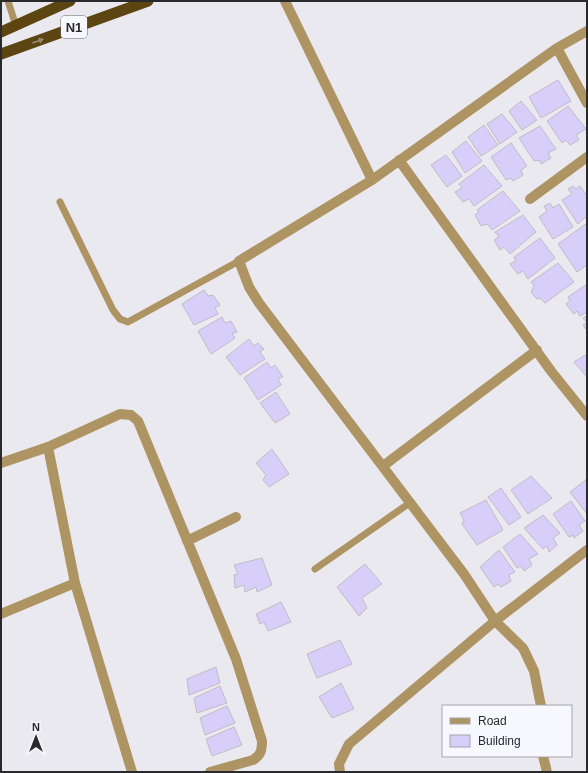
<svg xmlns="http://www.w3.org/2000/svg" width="588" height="773" font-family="Arial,sans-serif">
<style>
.building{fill:#d8cefa;stroke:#bebdc4}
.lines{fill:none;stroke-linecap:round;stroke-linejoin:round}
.service{stroke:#ae9463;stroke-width:7}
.minor{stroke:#ae9463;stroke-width:10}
.trunk{stroke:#5c4510;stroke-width:11}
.oneway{fill:#9a8c6f}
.labels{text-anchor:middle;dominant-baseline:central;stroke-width:3;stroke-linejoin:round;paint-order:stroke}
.shield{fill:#f7f7fe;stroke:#68676b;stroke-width:1}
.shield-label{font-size:13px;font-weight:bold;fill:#2a292c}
</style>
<rect width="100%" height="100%" fill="#eae9f0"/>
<path class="building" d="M 558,80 L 571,101 L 541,118 L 529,97 Z
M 521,101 L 537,120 L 522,130 L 509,111 Z
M 568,106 L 586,129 L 576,135 L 579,140 L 570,145 L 566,140 L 562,143 L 547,121 Z
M 502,114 L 517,132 L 500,144 L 487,124 Z
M 484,125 L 498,145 L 481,156 L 468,137 Z
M 540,126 L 556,149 L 548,153 L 551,158 L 541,164 L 539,160 L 534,161 L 519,138 Z
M 466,141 L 482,161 L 465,173 L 452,152 Z
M 511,143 L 527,166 L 521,170 L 523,175 L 513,181 L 511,178 L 506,180 L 491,157 Z
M 446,155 L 462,176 L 447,187 L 431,165 Z
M 484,165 L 502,186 L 474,206 L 469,199 L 463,202 L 455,192 L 462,188 L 459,184 Z
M 573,186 L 576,189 L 580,186 L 587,196 L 587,216 L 578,224 L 562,200 L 572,194 L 568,189 Z
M 503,191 L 520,211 L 492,230 L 487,224 L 481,226 L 475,215 L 479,212 L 477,210 Z
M 550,203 L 553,208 L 559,204 L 573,227 L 553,239 L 539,217 L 547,211 L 544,206 Z
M 523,215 L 536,232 L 510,254 L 504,247 L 500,250 L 494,240 L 499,237 L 495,232 Z
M 587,223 L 587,265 L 577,272 L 558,244 Z
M 540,238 L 555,258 L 528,279 L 523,271 L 518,274 L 510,264 L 516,261 L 514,257 Z
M 558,263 L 574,282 L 545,303 L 540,298 L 537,299 L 531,292 L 534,286 L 531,282 Z
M 587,284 L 587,312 L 580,316 L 577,311 L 574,314 L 566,304 L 570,301 L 568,297 Z
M 204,290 L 208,296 L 213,295 L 220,305 L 215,308 L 218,314 L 194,325 L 182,304 Z
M 587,316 L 587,331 L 583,325 L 587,323 L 583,318 Z
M 222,317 L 225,323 L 231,321 L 237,332 L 232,333 L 235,338 L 211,354 L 198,331 Z
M 249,339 L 254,346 L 258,343 L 264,349 L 260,352 L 265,359 L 240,375 L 226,357 Z
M 587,354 L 587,377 L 574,362 Z
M 267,362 L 271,368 L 275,365 L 283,377 L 278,379 L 281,385 L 258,400 L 244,378 Z
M 276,392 L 290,414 L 275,423 L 260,403 Z
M 272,449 L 289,474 L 269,487 L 263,480 L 266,475 L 256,463 Z
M 531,476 L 552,498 L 528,514 L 511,490 Z
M 587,479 L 587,514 L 570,492 Z
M 501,488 L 521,517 L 509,525 L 488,497 Z
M 486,500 L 503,530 L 477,545 L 462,524 L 464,520 L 460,513 Z
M 571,501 L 585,521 L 579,525 L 583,531 L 574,538 L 574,535 L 569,537 L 553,514 Z
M 543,515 L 560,533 L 553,538 L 557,545 L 549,552 L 547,546 L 543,549 L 524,528 Z
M 520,534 L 538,554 L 529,559 L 532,565 L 524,571 L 521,566 L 517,568 L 503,547 Z
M 499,550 L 515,572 L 509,575 L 511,581 L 501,587 L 498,584 L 494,587 L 480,567 Z
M 262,558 L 272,585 L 257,592 L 256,587 L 245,592 L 244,585 L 235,588 L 234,575 L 238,574 L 234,565 Z
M 365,564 L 382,584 L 362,598 L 367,608 L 359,616 L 337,587 Z
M 281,602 L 291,622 L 268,631 L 264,622 L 260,624 L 256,614 Z
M 340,640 L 352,664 L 317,678 L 307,654 Z
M 216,667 L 220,683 L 189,695 L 187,679 Z
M 341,683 L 354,709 L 332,718 L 319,697 Z
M 220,686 L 227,703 L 197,713 L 194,698 Z
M 227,706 L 235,723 L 205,735 L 200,718 Z
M 234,727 L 242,745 L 212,756 L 206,739 Z"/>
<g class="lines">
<path class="service" d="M 8,1 L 16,26
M 60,202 L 113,310 L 120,319 L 128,322 L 239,261
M 315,569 L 411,502"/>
<path class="minor" d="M 285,1 L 372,180
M 557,48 L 587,103
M 399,160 L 551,371 L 587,416
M 530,199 L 587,157
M 48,447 L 75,583 L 132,772
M 1,463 L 48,447 L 120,414 L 131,415 L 138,421 L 236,659 L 262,741 C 262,750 261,755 253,760 L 210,772
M 383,466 L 537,350
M 187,541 L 236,517
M 1,614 L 75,583
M 541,706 L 534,671 L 523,648 L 495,621 L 464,574 L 259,303 L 249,287 L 239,261 L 372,180 L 557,48 L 587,31
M 543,756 L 547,772
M 340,772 L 339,764 L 349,744 L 495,621 L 587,550"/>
<path class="trunk" d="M 1,32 L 70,1
M 1,54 L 148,1"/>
</g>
<defs><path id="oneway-solid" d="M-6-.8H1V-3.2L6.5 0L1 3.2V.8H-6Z"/></defs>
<use class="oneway" href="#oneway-solid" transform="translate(38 41) rotate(-20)"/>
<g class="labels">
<rect class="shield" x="61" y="16" width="26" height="22" rx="3"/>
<g class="shield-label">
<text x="74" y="27">N1</text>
</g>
</g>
<rect width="588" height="773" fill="none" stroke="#2a292c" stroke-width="4"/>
<rect x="442" y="705" width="130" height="52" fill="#f7f7fe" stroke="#a5a5aa"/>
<rect x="450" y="718" width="20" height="6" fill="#ae9463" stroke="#a5a5aa"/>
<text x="478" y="725" font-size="12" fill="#2a292c">Road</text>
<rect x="450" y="735" width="20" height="12" fill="#d8cefa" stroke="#a5a5aa"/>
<text x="478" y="745" font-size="12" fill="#2a292c">Building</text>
<g transform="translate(36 737)" stroke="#f7f7fe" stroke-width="3" paint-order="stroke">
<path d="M0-3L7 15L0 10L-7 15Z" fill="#2a292c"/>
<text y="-6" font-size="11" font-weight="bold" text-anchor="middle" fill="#2a292c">N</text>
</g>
</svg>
